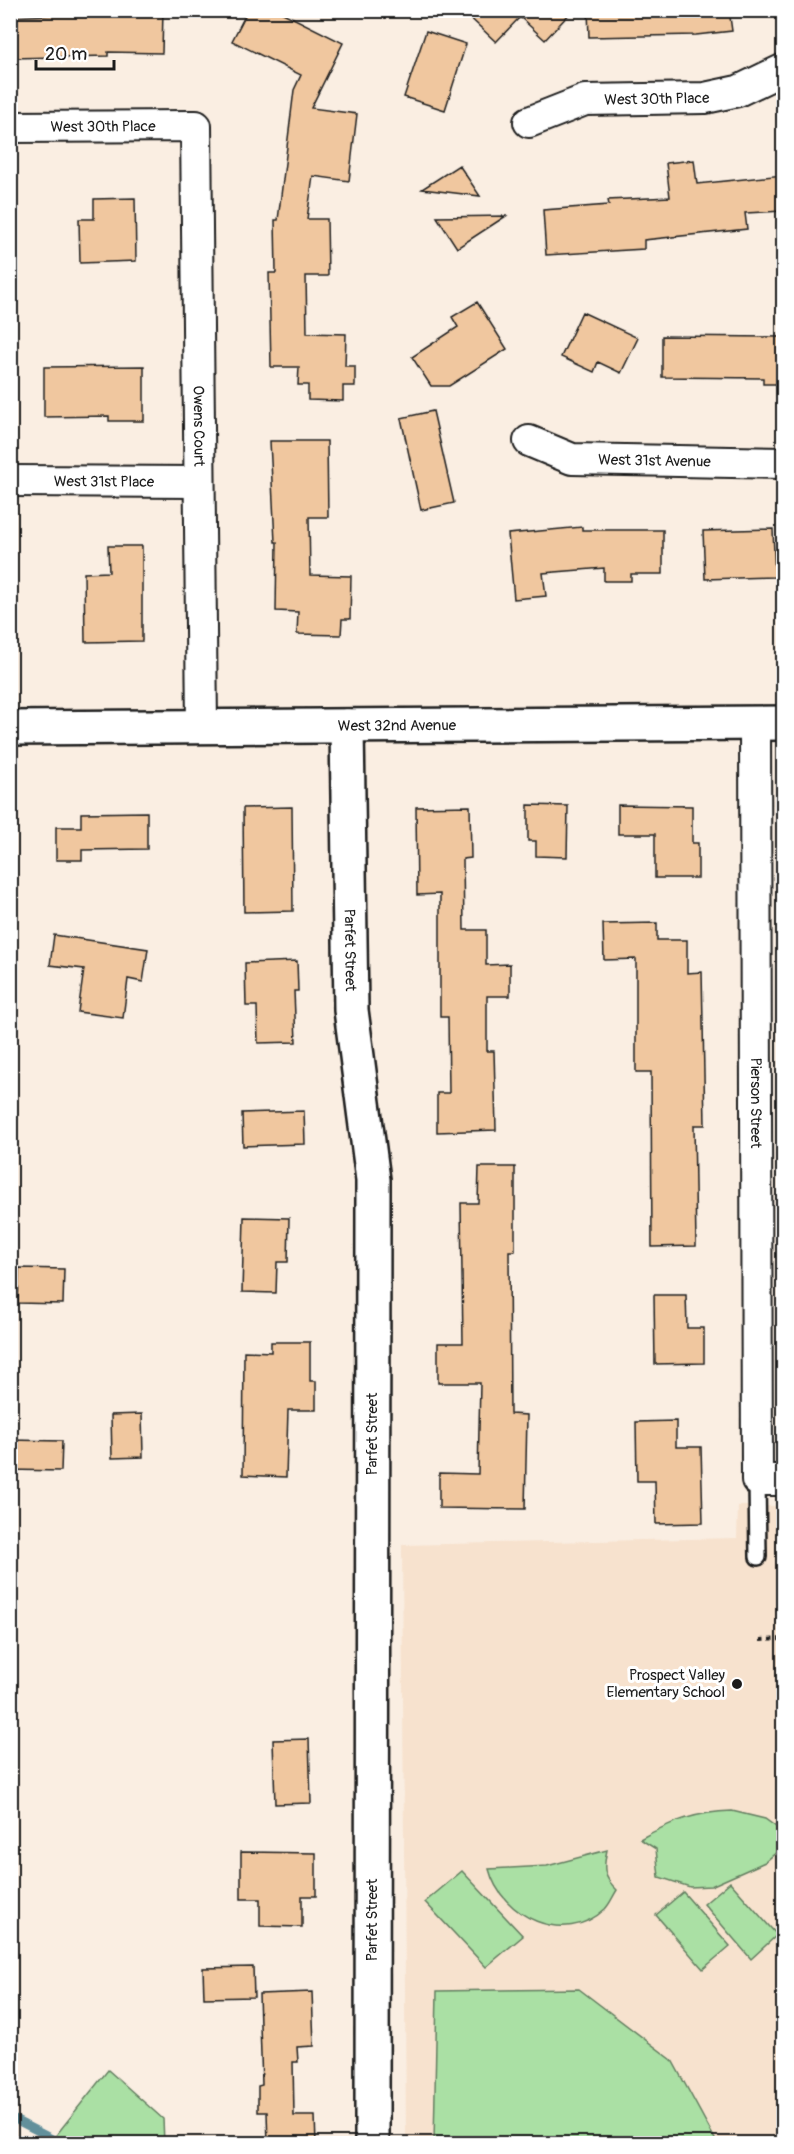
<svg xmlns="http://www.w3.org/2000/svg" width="794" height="2154" font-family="Pangolin,sans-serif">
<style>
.built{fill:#f7e2ce}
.green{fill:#aae0a4;stroke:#637e60;stroke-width:1.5}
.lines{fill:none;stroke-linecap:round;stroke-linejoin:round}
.stream{stroke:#62909b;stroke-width:8}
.building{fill:#f0c79f;stroke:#1c1c1c;stroke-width:1.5}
.lane-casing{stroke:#1c1c1c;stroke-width:20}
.street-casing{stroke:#1c1c1c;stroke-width:34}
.secondary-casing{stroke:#1c1c1c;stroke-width:38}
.path{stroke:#1c1c1c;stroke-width:4;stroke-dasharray:4.5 4.5;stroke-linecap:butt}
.lane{stroke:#fff;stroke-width:15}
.street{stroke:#fff;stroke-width:30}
.secondary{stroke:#fff;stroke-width:33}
.poi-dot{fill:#1c1c1c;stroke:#fff;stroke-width:2}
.labels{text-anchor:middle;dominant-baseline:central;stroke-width:6;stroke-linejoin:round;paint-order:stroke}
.street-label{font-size:15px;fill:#1c1c1c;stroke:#fff}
.poi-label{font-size:15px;fill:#1c1c1c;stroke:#fff;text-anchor:end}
</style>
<rect width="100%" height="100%" fill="#faeee2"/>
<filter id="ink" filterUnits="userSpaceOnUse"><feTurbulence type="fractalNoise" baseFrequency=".0167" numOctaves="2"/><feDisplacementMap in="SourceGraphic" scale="12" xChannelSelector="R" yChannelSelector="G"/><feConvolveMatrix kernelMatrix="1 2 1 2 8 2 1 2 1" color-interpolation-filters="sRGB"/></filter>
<g filter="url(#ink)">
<path class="built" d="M 738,1506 L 783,1506 L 783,2143 L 406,2143 L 402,1545 L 737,1538 Z"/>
<path class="green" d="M 732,1811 L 765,1819 L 783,1832 L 778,1851 L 765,1862 L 711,1886 L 690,1887 L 659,1877 L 656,1849 L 640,1839 C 672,1821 696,1812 732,1811 Z
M 607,1850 C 603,1868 603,1877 617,1890 C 613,1896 610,1904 605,1909 C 565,1947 501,1917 489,1869 L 547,1866 Z
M 462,1871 L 523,1936 L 486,1967 L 425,1902 Z
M 730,1882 L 777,1935 L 751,1959 L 704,1904 Z
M 683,1892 L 730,1946 L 703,1969 L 656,1915 Z
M 579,1989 L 672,2060 L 717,2143 L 434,2143 L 437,1991 Z
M 108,2070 L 163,2119 L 164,2143 L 60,2144 L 53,2139 Z"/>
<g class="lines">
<path class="stream" d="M 10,2117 L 53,2139 L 70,2144"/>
</g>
<path class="building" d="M 163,10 L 162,53 L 108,52 L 108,56 L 10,58 L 10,17 Z
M 248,10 L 277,10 L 343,43 L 311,108 L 357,114 L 349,181 L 313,176 L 307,219 L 327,219 L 328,276 L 306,276 L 307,333 L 346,334 L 345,366 L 355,366 L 355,386 L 343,386 L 343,401 L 308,400 L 308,385 L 298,385 L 299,367 L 271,367 L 269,273 L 276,273 L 275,220 L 278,220 L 294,90 L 301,75 L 232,41 Z
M 462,10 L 573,10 L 545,40 L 520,17 L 496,42 Z
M 588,10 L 729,10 L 732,31 L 696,35 L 589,37 Z
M 426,31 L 466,44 L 445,110 L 404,97 Z
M 694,160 L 697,184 L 783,175 L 783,211 L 745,213 L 747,229 L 644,240 L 644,249 L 546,255 L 543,210 L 609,205 L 608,200 L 670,197 L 666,163 Z
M 459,165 L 480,196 L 422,189 Z
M 135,198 L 136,261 L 80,263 L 79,219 L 94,219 L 94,199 Z
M 506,216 L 457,248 L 437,217 Z
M 477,302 L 507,349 L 449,386 L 431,386 L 412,357 L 458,327 L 452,317 Z
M 582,312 L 638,338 L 621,373 L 598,362 L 594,372 L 561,357 Z
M 662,336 L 783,337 L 783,384 L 763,384 L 763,378 L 662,377 Z
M 144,366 L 144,421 L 109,421 L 109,416 L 44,417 L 44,367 Z
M 433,411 L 454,503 L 421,510 L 401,418 Z
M 270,441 L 327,441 L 328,517 L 309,517 L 310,575 L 351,576 L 350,619 L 342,619 L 341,635 L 297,634 L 298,612 L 276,611 L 277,542 L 275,542 Z
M 582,527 L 582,530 L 663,530 L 663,574 L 631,574 L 631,581 L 604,581 L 604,568 L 543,573 L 546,596 L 514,599 L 508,534 Z
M 773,529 L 775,577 L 705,579 L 703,531 Z
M 108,546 L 142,546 L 142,641 L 85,642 L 84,573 L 109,572 Z
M 528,805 L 568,806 L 567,857 L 536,856 L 536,841 L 528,841 Z
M 618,805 L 692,806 L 692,843 L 698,843 L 698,878 L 655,878 L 655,834 L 618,834 Z
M 470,806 L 471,858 L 463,859 L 464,930 L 486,930 L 486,965 L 510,964 L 510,996 L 487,996 L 487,1051 L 494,1051 L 496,1130 L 437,1132 L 437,1093 L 449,1093 L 448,1017 L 440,1017 L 440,894 L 417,895 L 416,807 Z
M 292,807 L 293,911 L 244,912 L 243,808 Z
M 147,812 L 147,849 L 82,850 L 82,860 L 56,860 L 56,827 L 81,827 L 81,813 Z
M 657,923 L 657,940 L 687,940 L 687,973 L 702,972 L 705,1125 L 694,1125 L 696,1246 L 652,1247 L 651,1072 L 636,1072 L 636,959 L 604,960 L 603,924 Z
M 54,935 L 148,949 L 143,982 L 128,979 L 123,1018 L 78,1012 L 84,969 L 50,965 Z
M 297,961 L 298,991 L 294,991 L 296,1042 L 258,1043 L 257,1006 L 246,1006 L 245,963 Z
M 304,1111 L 305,1144 L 243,1146 L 242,1113 Z
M 479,1167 L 515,1167 L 515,1251 L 509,1251 L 510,1414 L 527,1415 L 525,1509 L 439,1508 L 439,1473 L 478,1474 L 480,1383 L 438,1383 L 438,1343 L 463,1343 L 461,1203 L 478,1203 Z
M 244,1217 L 289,1218 L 288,1262 L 277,1262 L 276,1293 L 242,1292 Z
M 19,1268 L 64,1269 L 63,1304 L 18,1303 Z
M 654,1295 L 686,1295 L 687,1328 L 704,1328 L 704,1363 L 655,1364 Z
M 271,1342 L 310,1342 L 310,1381 L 316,1381 L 316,1410 L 288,1410 L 286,1477 L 243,1475 L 244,1351 L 271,1352 Z
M 142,1414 L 143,1457 L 112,1458 L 111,1415 Z
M 676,1421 L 676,1447 L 701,1447 L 703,1523 L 656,1524 L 655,1481 L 637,1481 L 636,1422 Z
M 10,1440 L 62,1441 L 61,1471 L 10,1470 Z
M 309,1739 L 311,1803 L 275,1804 L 273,1740 Z
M 241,1852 L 316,1853 L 316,1896 L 302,1896 L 302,1927 L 260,1926 L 260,1899 L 241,1899 Z
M 253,1967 L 254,1997 L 204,1998 L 203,1968 Z
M 312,1992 L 314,2046 L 297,2047 L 298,2062 L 293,2062 L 294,2116 L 315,2116 L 316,2144 L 268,2144 L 267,2112 L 258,2112 L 258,2086 L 262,2085 L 259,1994 Z"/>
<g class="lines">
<defs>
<path id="lane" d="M 757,1480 L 758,1557"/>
<g id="street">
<path id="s1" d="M 529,122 L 585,100 L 705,98 L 738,91 L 784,69"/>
<path id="s2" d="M 10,127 L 196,126 L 202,727"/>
<path id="s3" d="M 529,441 L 572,459 L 784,463"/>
<path id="s4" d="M 10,481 L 199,482"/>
<path id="s5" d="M 755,723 L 757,1480 L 784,1480"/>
</g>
<g id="secondary">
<path id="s6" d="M 347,726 L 351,1010 L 373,1180 L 372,2144"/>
<path id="s7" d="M 10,728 L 784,723"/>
</g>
</defs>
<use href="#lane" class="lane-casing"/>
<use href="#street" class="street-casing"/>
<use href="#secondary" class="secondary-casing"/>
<path class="path" d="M 760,1640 L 784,1639"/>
<use href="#lane" class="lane"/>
<use href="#street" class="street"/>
<use href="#secondary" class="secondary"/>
</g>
</g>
<circle class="poi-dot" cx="737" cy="1684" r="6"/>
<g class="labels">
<g class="street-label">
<text stroke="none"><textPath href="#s1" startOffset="132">West 30th Place</textPath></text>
<text stroke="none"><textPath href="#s2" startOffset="93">West 30th Place</textPath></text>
<text stroke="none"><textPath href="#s2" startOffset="486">Owens Court</textPath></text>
<text stroke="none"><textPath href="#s3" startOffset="129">West 31st Avenue</textPath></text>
<text stroke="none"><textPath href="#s4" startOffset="94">West 31st Place</textPath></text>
<text stroke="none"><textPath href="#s7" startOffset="387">West 32nd Avenue</textPath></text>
<text stroke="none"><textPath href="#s6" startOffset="224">Parfet Street</textPath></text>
<text stroke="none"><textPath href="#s5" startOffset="380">Pierson Street</textPath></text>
<text transform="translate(372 1434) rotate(-90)">Parfet Street</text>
<text transform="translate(372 1920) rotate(-90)">Parfet Street</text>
</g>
<g class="poi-label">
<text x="725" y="1675">Prospect Valley<tspan x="725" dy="17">Elementary School</tspan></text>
</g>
</g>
<rect width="794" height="2154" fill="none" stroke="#fff" stroke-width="36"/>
<rect x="18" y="18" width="758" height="2118" fill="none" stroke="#1c1c1c" stroke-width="2" filter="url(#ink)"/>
<path d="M36 60v9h78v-9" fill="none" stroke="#1c1c1c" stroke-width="3"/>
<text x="45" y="60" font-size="18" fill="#1c1c1c" stroke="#ffffff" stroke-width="4.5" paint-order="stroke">20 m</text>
</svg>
